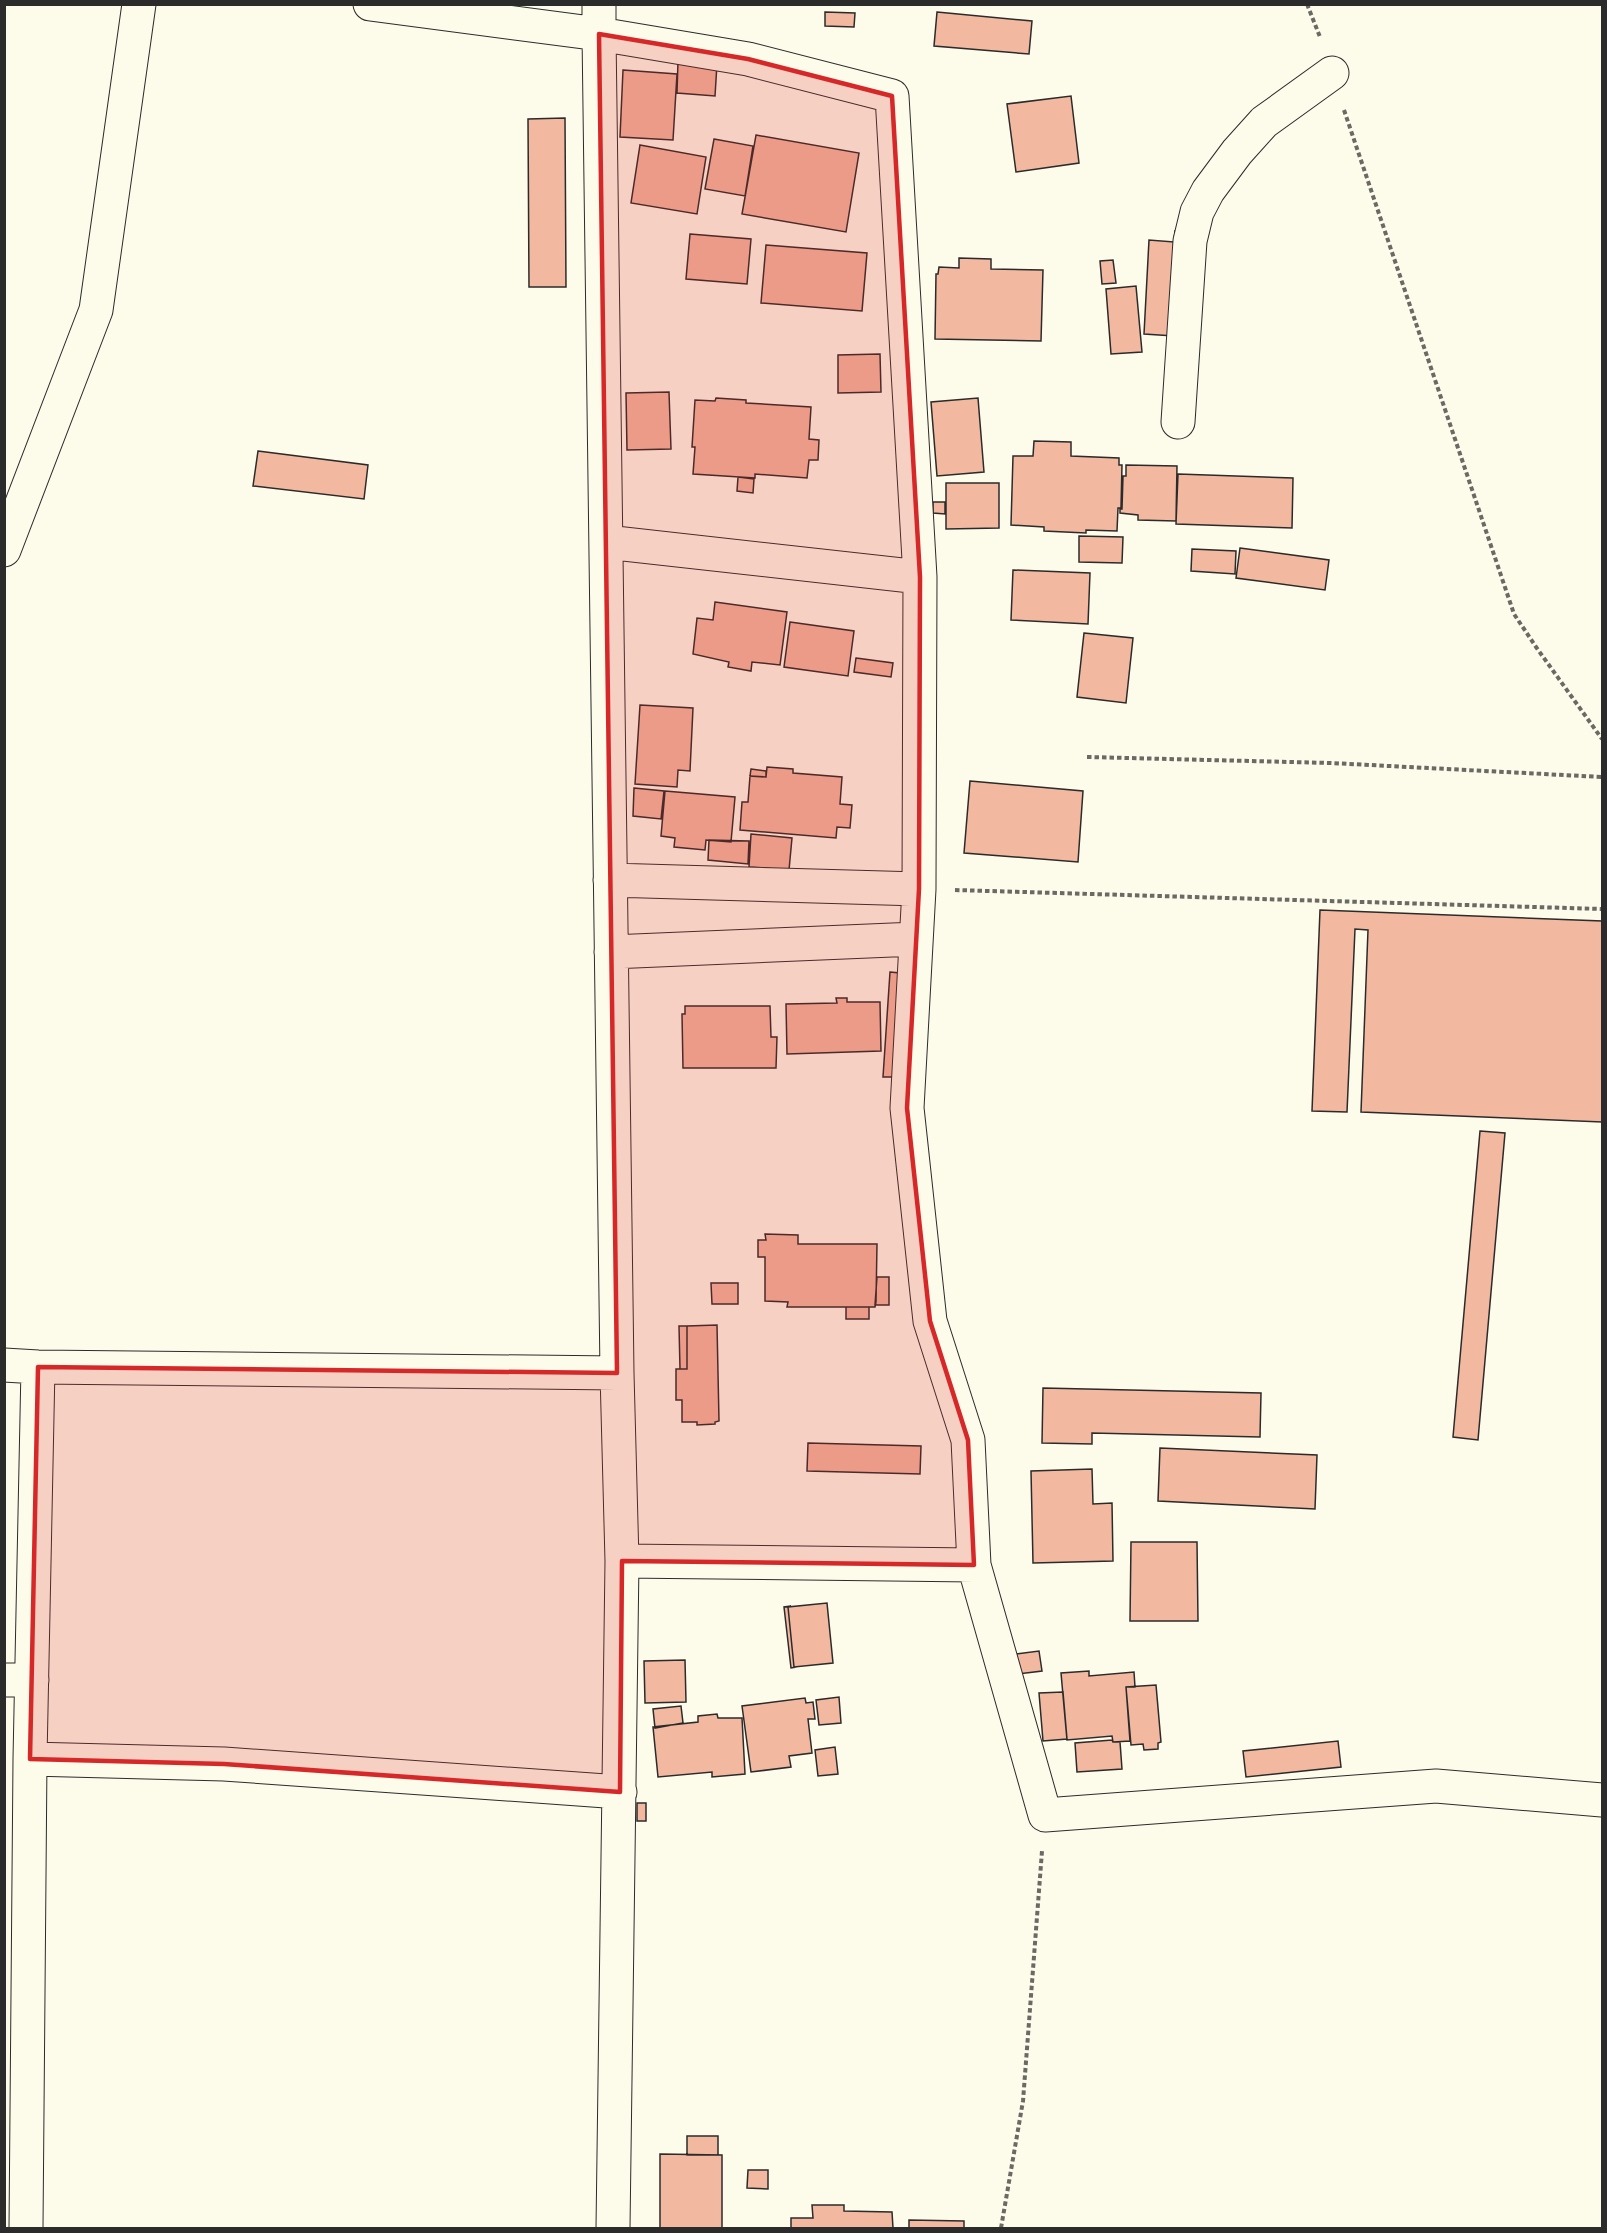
<svg xmlns="http://www.w3.org/2000/svg" width="1607" height="2233" font-family="Bitter,serif">
<style>
.building{fill:#f2b8a0;stroke:#2b2b2b;stroke-width:1.5}
.lines{fill:none;stroke-linecap:round;stroke-linejoin:round}
.minor-casing{stroke:#2b2b2b;stroke-width:35}
.path{stroke:#6a6964;stroke-width:4;stroke-dasharray:4.5 3;stroke-linecap:butt}
.minor{stroke:#fdfbea;stroke-width:33}
.marked{fill:#d62828;fill-opacity:0.2;stroke:#d62828;stroke-width:4.5;stroke-linejoin:round}
</style>
<rect width="100%" height="100%" fill="#fdfbea"/>
<path class="building" d="M 825,12 L 855,13 L 854,27 L 825,26 Z
M 937,12 L 1032,21 L 1029,54 L 934,46 Z
M 678,61 L 717,64 L 715,96 L 677,93 Z
M 623,70 L 677,74 L 673,140 L 620,137 Z
M 1071,96 L 1079,163 L 1016,172 L 1007,104 Z
M 565,118 L 566,287 L 529,287 L 528,119 Z
M 756,135 L 859,153 L 846,232 L 742,214 Z
M 714,139 L 753,146 L 745,196 L 705,189 Z
M 640,145 L 706,157 L 697,214 L 631,203 Z
M 1175,231 L 1180,232 L 1174,336 L 1144,334 L 1149,240 L 1174,242 Z
M 690,234 L 751,239 L 747,284 L 686,279 Z
M 766,245 L 867,253 L 862,311 L 761,303 Z
M 959,258 L 991,259 L 991,269 L 1043,270 L 1041,341 L 935,339 L 936,274 L 938,274 L 939,267 L 959,268 Z
M 1113,260 L 1116,283 L 1102,284 L 1100,261 Z
M 1136,286 L 1142,352 L 1111,354 L 1106,289 Z
M 880,354 L 881,392 L 838,393 L 838,355 Z
M 669,392 L 671,449 L 627,450 L 626,393 Z
M 716,398 L 746,400 L 746,403 L 811,407 L 809,439 L 819,440 L 818,460 L 809,460 L 807,478 L 755,474 L 755,478 L 693,474 L 695,447 L 692,447 L 695,400 L 715,401 Z
M 978,398 L 984,472 L 937,476 L 931,402 Z
M 1034,441 L 1071,442 L 1071,456 L 1119,458 L 1119,465 L 1122,465 L 1121,508 L 1118,508 L 1117,531 L 1086,530 L 1086,533 L 1044,531 L 1044,527 L 1011,525 L 1013,456 L 1033,456 Z
M 258,451 L 368,465 L 364,499 L 253,486 Z
M 1126,465 L 1177,466 L 1176,521 L 1138,520 L 1138,515 L 1120,513 L 1120,509 L 1122,509 L 1123,476 L 1126,476 Z
M 1178,474 L 1293,478 L 1292,528 L 1176,524 Z
M 738,477 L 754,479 L 753,493 L 737,491 Z
M 946,483 L 999,483 L 999,528 L 946,529 Z
M 933,502 L 945,502 L 945,514 L 933,513 Z
M 1079,536 L 1123,537 L 1122,563 L 1079,562 Z
M 1240,548 L 1329,560 L 1325,590 L 1236,578 Z
M 1192,549 L 1236,551 L 1235,574 L 1191,571 Z
M 1013,570 L 1090,573 L 1088,624 L 1011,620 Z
M 715,602 L 787,612 L 780,665 L 752,662 L 751,671 L 728,667 L 729,662 L 693,654 L 697,618 L 713,620 Z
M 790,622 L 854,631 L 848,676 L 784,667 Z
M 1084,633 L 1133,638 L 1126,703 L 1077,697 Z
M 856,658 L 893,663 L 891,677 L 854,672 Z
M 640,705 L 693,708 L 690,771 L 678,770 L 677,787 L 635,784 Z
M 767,767 L 793,769 L 793,773 L 842,777 L 840,804 L 852,805 L 850,828 L 837,827 L 836,838 L 740,830 L 742,802 L 748,802 L 750,776 L 766,777 Z
M 751,769 L 766,771 L 766,777 L 750,776 Z
M 970,781 L 1083,791 L 1078,862 L 964,853 Z
M 634,788 L 664,791 L 661,819 L 633,816 Z
M 665,791 L 735,797 L 731,842 L 706,840 L 705,850 L 674,847 L 675,838 L 661,836 Z
M 751,834 L 792,838 L 789,870 L 749,867 Z
M 709,840 L 749,841 L 748,864 L 708,860 Z
M 1320,910 L 1602,921 L 1602,1122 L 1361,1112 L 1368,930 L 1355,929 L 1347,1112 L 1312,1111 Z
M 890,972 L 900,973 L 894,1077 L 883,1077 Z
M 836,998 L 847,998 L 847,1002 L 880,1002 L 881,1051 L 787,1054 L 786,1004 L 837,1003 Z
M 685,1006 L 770,1006 L 771,1037 L 777,1037 L 776,1068 L 683,1068 L 682,1014 L 685,1014 Z
M 1480,1131 L 1505,1133 L 1478,1440 L 1453,1437 Z
M 765,1234 L 798,1235 L 798,1244 L 877,1244 L 876,1302 L 875,1307 L 787,1307 L 788,1302 L 765,1301 L 765,1257 L 758,1257 L 758,1240 L 766,1240 Z
M 877,1277 L 889,1277 L 889,1305 L 875,1305 Z
M 711,1283 L 738,1283 L 738,1304 L 712,1304 Z
M 846,1307 L 869,1307 L 869,1319 L 846,1319 Z
M 717,1325 L 719,1421 L 715,1422 L 715,1424 L 697,1425 L 697,1422 L 682,1422 L 682,1400 L 676,1400 L 676,1369 L 687,1369 L 687,1326 Z
M 679,1326 L 687,1326 L 687,1369 L 680,1369 Z
M 1043,1388 L 1261,1393 L 1260,1437 L 1092,1433 L 1092,1444 L 1042,1443 Z
M 808,1443 L 921,1446 L 920,1474 L 807,1471 Z
M 1160,1448 L 1317,1455 L 1315,1509 L 1158,1501 Z
M 1092,1469 L 1093,1504 L 1112,1503 L 1113,1561 L 1033,1563 L 1031,1471 Z
M 1131,1542 L 1197,1542 L 1198,1621 L 1130,1621 Z
M 827,1603 L 833,1663 L 794,1667 L 788,1607 Z
M 791,1606 L 788,1607 L 794,1667 L 797,1667 L 791,1668 L 784,1607 Z
M 1039,1651 L 1042,1671 L 1018,1674 L 1016,1654 Z
M 685,1660 L 686,1702 L 645,1703 L 644,1661 Z
M 1089,1671 L 1089,1676 L 1134,1672 L 1135,1687 L 1126,1687 L 1130,1741 L 1113,1742 L 1112,1736 L 1067,1740 L 1061,1673 Z
M 1156,1685 L 1161,1742 L 1158,1743 L 1158,1749 L 1144,1750 L 1143,1744 L 1131,1745 L 1126,1687 Z
M 1063,1692 L 1067,1739 L 1043,1741 L 1039,1693 Z
M 839,1697 L 841,1723 L 819,1725 L 816,1700 Z
M 805,1698 L 806,1703 L 813,1702 L 815,1719 L 808,1719 L 812,1753 L 789,1756 L 791,1767 L 751,1772 L 742,1706 Z
M 681,1706 L 683,1723 L 655,1728 L 653,1709 Z
M 717,1714 L 718,1718 L 742,1718 L 745,1774 L 712,1777 L 712,1772 L 658,1777 L 653,1727 L 698,1722 L 698,1716 Z
M 1112,1740 L 1113,1742 L 1120,1742 L 1122,1769 L 1077,1772 L 1075,1743 Z
M 1338,1741 L 1341,1767 L 1246,1777 L 1243,1751 Z
M 835,1747 L 838,1774 L 818,1776 L 815,1750 Z
M 637,1803 L 646,1803 L 646,1821 L 637,1821 Z
M 687,2136 L 718,2136 L 718,2155 L 687,2155 Z
M 660,2154 L 722,2155 L 722,2228 L 660,2228 Z
M 748,2170 L 768,2170 L 768,2189 L 747,2188 Z
M 812,2205 L 844,2205 L 844,2211 L 892,2212 L 893,2228 L 791,2228 L 791,2218 L 813,2218 Z
M 909,2220 L 964,2221 L 964,2228 L 909,2228 Z"/>
<g class="lines">
<defs>
<path id="minor" d="M 370,4 L 599,34 L 599,4
M 1178,422 L 1190,241 L 1197,212 L 1208,191 L 1237,152 L 1264,122 L 1332,73
M 606,542 L 920,577
M 4,550 L 96,310 L 139,4
M 610,880 L 919,889
M 611,952 L 916,939
M 4,1365 L 38,1367 L 617,1373
M 974,1565 L 1045,1815 L 1436,1786 L 1602,1800
M 4,1680 L 32,1680
M 30,1759 L 224,1764 L 620,1792
M 26,2228 L 30,1759 L 38,1367
M 613,2228 L 622,1561 L 617,1373 L 599,34 L 748,59 L 892,96 L 920,577 L 919,889 L 907,1108 L 930,1321 L 968,1440 L 974,1565 L 622,1561"/>
</defs>
<use href="#minor" class="minor-casing"/>
<path class="path" d="M 1307,4 L 1320,37
M 1344,110 L 1514,614 L 1536,647 L 1602,739
M 1087,757 L 1331,763 L 1602,777
M 955,890 L 1602,909
M 1001,2228 L 1023,2101 L 1042,1851"/>
<use href="#minor" class="minor"/>
</g>
<path class="marked" d="M 599,34 L 748,59 L 892,96 L 920,577 L 919,889 L 907,1108 L 930,1321 L 968,1440 L 974,1565 L 622,1561 L 620,1792 L 224,1764 L 30,1759 L 38,1367 L 617,1373 Z"/>
<rect width="1607" height="2233" fill="none" stroke="#2b2b2b" stroke-width="12"/>
</svg>
